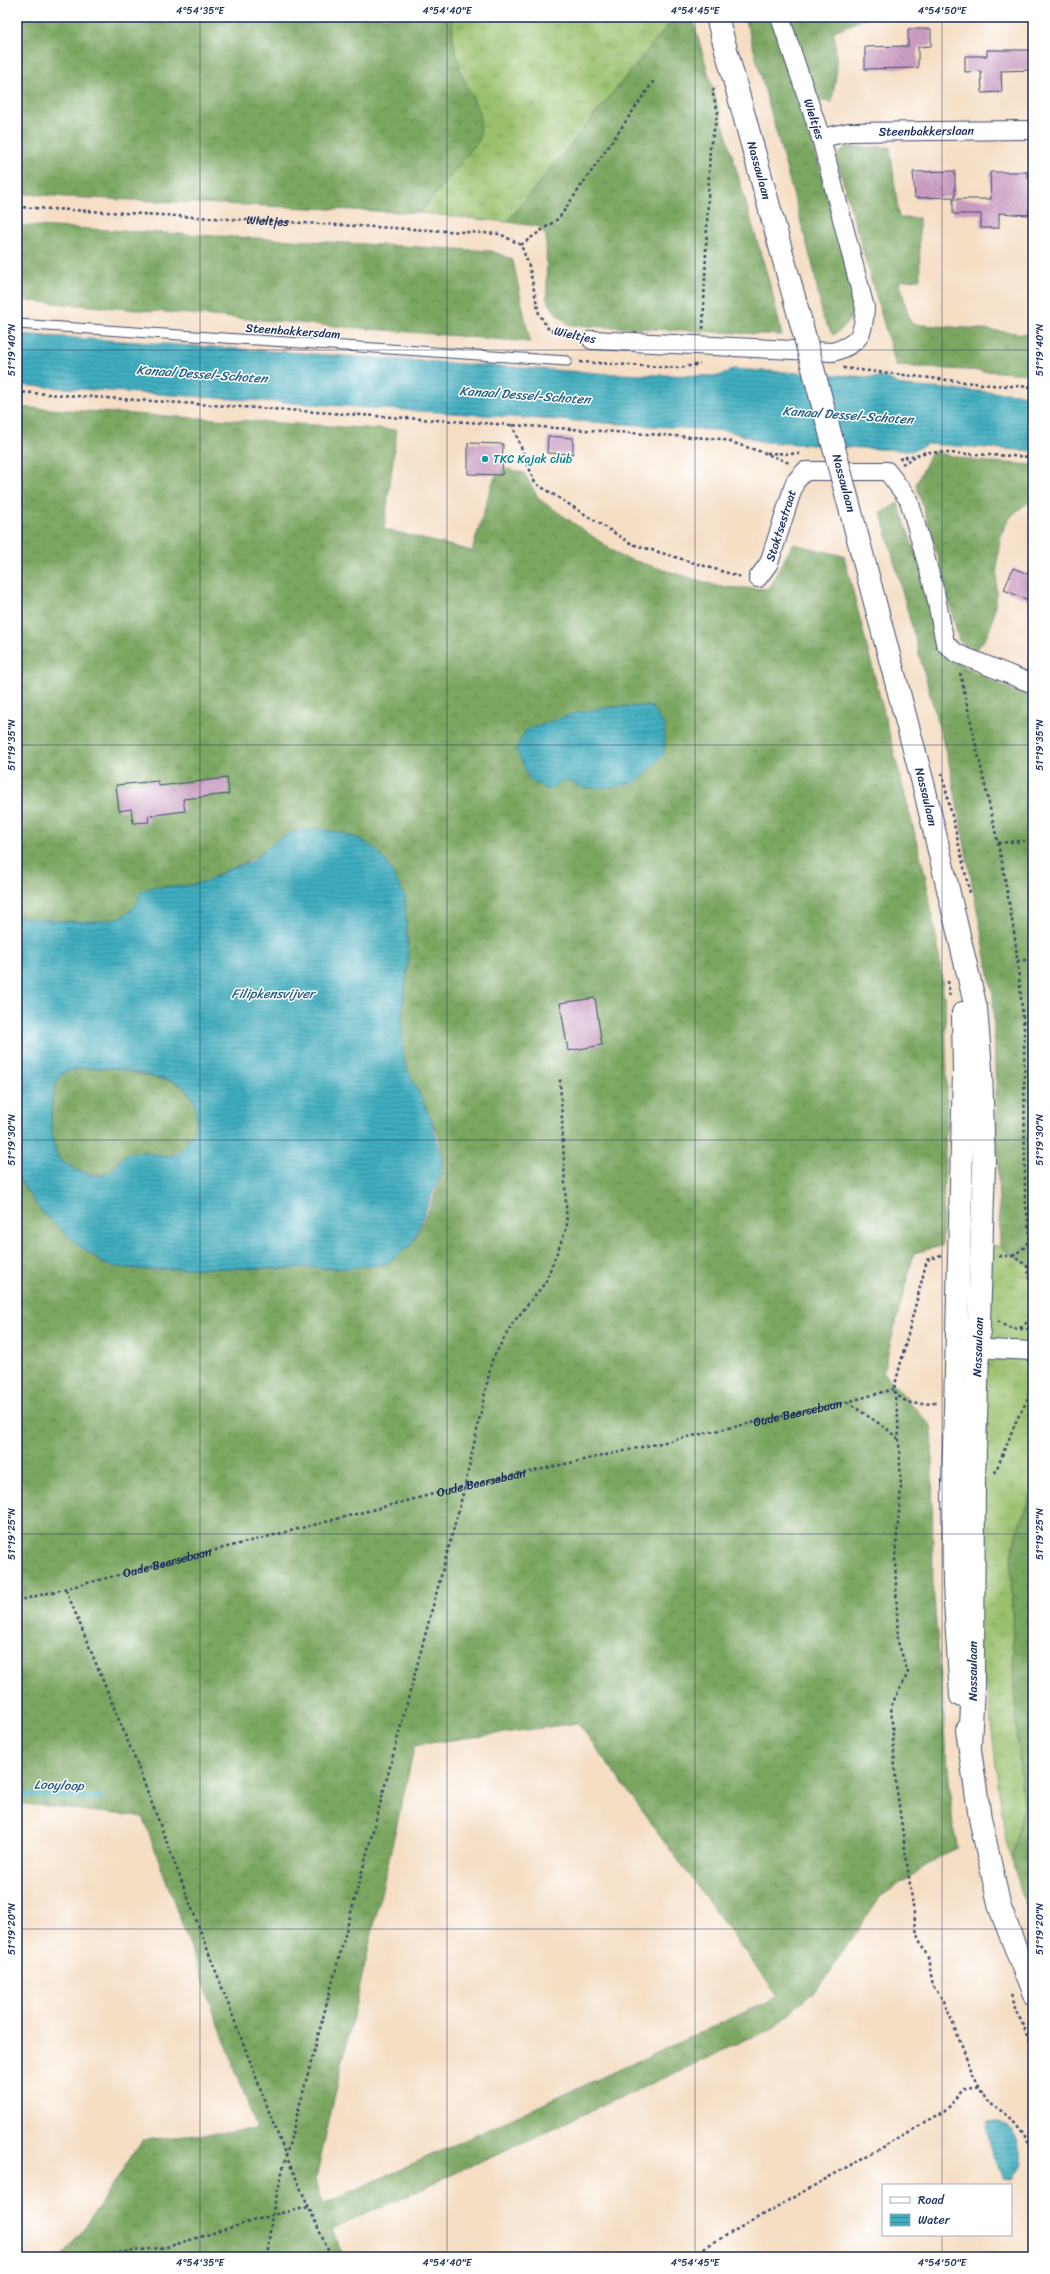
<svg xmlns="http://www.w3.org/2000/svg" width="1050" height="2274" font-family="Sriracha,sans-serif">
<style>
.grass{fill:url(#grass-tufts);stroke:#5a7865}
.forest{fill:url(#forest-crowns);stroke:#4a6a5f;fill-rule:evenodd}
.water{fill:url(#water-rules);stroke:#2e6e8e;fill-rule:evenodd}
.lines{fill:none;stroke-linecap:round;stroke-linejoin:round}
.stream{stroke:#41aebf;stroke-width:5}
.building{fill:url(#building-back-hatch)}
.lane-casing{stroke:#3c496d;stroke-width:11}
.street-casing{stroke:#3c496d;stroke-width:20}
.primary-casing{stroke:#3c496d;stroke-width:24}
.path{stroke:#3c496d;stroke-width:2.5;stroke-dasharray:3 3;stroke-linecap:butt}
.lane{stroke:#fff;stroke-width:9}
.street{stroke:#fff;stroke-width:18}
.primary{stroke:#fff;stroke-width:22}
.primary-bridge-casing{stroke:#3c496d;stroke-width:24;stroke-linecap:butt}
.primary-bridge{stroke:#fff;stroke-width:22}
.ticks{fill:none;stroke:#1b2f5e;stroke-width:1;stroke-opacity:0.45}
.culture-dot{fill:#0f9aa8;stroke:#fff;stroke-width:1.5}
.labels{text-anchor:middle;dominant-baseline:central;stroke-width:3;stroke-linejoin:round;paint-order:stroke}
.street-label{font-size:12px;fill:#1b2f5e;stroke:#fff}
.culture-label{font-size:12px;fill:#0d838f;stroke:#fff;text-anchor:start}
.water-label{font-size:13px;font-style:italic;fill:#2a6285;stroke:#fff}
.neatline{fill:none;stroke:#1b2f5e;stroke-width:1.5}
.ticks-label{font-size:10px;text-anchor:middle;fill:#1b2f5e}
</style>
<defs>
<pattern id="grass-tufts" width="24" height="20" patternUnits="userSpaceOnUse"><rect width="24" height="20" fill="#99c06c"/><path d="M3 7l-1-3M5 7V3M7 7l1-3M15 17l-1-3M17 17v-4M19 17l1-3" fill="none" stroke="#7c9c5c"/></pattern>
<pattern id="forest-crowns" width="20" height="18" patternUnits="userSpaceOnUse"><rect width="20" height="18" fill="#7aa660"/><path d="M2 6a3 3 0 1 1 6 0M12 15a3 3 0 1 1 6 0" fill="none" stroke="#638852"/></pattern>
<pattern id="water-rules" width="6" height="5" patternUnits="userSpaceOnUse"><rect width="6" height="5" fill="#41aebf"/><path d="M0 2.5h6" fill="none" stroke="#368e9e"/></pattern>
<pattern id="building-back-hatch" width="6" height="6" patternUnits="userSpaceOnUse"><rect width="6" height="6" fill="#ce9fc4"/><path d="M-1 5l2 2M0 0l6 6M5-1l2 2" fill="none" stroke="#a682a2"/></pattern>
</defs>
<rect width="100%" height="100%" fill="#fff"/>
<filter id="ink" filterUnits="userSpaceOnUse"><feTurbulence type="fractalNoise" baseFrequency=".025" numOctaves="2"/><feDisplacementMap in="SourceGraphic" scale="8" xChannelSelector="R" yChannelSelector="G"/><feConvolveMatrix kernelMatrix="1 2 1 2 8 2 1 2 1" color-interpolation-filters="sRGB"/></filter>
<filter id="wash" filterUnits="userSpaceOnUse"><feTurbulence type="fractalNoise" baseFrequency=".012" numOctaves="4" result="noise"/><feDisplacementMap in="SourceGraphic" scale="16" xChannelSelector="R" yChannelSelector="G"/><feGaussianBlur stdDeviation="0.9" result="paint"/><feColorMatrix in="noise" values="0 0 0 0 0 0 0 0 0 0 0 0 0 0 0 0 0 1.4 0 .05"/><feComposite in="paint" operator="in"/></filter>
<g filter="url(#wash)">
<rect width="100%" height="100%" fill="#f5dec4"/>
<path class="grass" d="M 452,17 L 675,17 L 507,222 L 420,213 L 480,139 L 480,114 L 461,73 L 453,40 Z
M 989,1246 L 1000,1246 L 1033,1270 L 1033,1490 L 1016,1533 L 1011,1566 L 1014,1686 L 1023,1809 L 1012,1861 L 1006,1842 L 998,1785 L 987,1687 L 977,1670 Z"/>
<path class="forest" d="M 17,17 L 452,17 L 453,40 L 461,73 L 480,114 L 480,139 L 420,213 L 65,197 L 17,193 Z
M 675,17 L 692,17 L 772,292 L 782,335 L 569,325 L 555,312 L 547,300 L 546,236 L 540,227 L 507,222 Z
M 745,17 L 774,17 L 809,129 L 857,303 C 852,318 847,327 833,335 L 823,318 L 813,267 Z
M 786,17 L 869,17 L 834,31 L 837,69 L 832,102 L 813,100 Z
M 846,147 L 890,147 L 899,218 L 919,218 L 920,279 L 899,281 L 911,324 L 980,329 L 1033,335 L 1033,374 L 896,366 L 836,157 Z
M 17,225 L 492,251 L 513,260 L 530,342 L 17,300 Z
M 17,407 L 397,430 L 384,529 L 472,551 L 492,484 L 500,467 L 524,473 L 539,499 L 622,557 L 721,587 L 768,589 L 793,544 L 844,556 L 925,874 L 938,948 L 945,1004 L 947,1086 L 942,1246 L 914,1253 L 883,1372 L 932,1427 L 933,1586 L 953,1826 L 958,1848 L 942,1855 L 880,1897 L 818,1988 L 775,2027 L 331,2230 L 344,2257 L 61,2257 L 84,2229 L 142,2140 L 257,2129 L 143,1817 L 17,1803 L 17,1176 L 40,1210 L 71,1239 L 104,1264 L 118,1267 L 148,1270 L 196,1268 L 289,1269 L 308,1267 L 339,1269 L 412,1244 C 424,1218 442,1188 442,1159 C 442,1122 408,1086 402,1051 C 398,1029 403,1006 406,985 C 412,942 406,899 386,861 L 265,850 C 254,859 243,863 230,869 C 214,876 206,883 187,885 C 172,888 157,886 142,891 C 139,897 137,905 132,910 C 113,929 43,919 17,917 ZM 613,707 L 651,707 L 585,788 L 566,780 L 578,712 ZM 578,1723 L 778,1997 L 322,2205 L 316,2178 L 415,1745 Z
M 932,452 L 977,461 L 1033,465 L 1033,500 C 1021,507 1008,516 1003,530 C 990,567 1007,623 975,650 L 959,641 L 938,556 L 916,484 Z
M 898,503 L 928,590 L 932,638 L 944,656 L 992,681 L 1033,698 L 1033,1270 L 1000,1246 L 993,994 L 950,768 L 881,513 Z
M 112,1068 L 178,1083 L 187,1090 L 196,1105 L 197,1119 L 194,1132 L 177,1154 L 164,1157 L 142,1151 L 120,1158 C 110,1180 93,1177 74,1168 C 69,1165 62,1162 59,1158 C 49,1143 47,1084 64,1073 C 74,1067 99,1068 112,1068 Z
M 1033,1490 L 1033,1932 L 1012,1861 L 1023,1809 L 1014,1686 L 1011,1566 L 1016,1533 Z"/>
<path class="water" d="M 17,334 L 614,374 L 719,376 L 733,369 L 886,378 L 903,386 L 1033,395 L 1033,451 L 927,444 L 913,451 L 763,442 L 729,431 L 17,385 Z
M 651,706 L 665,727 L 664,754 L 638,781 L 613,787 L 585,788 L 566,780 L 548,790 L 530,780 L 516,749 L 526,730 L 578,712 L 613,707 Z
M 319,829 L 339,832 L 360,839 L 374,848 L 386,861 L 405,896 L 408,961 L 402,1008 L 402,1050 L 406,1066 L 431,1119 L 442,1157 L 441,1173 L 412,1244 L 386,1264 L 339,1269 L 308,1267 L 289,1269 L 196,1268 L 148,1270 L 118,1267 L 104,1264 L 71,1239 L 40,1210 L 17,1176 L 17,917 C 43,919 113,929 132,910 C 137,905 139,897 142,891 L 153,887 L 186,886 L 206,882 L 230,869 L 252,861 L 280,838 L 296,831 ZM 112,1068 C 125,1070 138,1073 150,1076 C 159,1079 169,1079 177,1083 C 196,1091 198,1112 195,1129 C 193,1134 190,1138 187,1142 C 173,1163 161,1155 142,1152 C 114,1147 120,1184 85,1173 C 78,1171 64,1165 59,1158 C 48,1144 48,1087 62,1074 C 70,1067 101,1068 112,1068 Z
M 999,2121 C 1018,2133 1019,2143 1022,2165 L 1013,2179 L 1004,2179 C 996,2162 984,2141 987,2122 Z"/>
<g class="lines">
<path class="stream" d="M 17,1795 L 101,1798"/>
</g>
<g id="blocks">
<path class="building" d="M 908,29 L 931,29 L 931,46 L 918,47 L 918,68 L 865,69 L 865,47 L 908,46 Z
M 987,50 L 1033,50 L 1033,70 L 1001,71 L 1002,92 L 982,93 L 981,71 L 965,72 L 965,56 L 987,56 Z
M 955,171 L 955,197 L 915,198 L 913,172 Z
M 990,172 L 1027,172 L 1027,178 L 1032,178 L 1032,207 L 1030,206 L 1028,215 L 999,213 L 999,228 L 981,228 L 981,214 L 953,214 L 953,199 L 991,199 Z
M 548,436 L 573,438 L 573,454 L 547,453 Z
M 468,443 L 503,444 L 502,475 L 468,474 Z
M 1013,568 L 1033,576 L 1033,602 L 1004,590 Z
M 227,778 L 229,794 L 183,799 L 185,811 L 148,816 L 149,822 L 133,823 L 131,809 L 119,811 L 116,785 L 158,781 L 159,786 Z
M 595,998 L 602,1045 L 568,1051 L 560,1003 Z"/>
</g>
</g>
<g filter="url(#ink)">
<use href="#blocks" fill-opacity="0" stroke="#3c496d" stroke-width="1"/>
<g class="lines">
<defs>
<path id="lane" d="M 17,324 L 567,361"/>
<g id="street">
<path id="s3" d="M 821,138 L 849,132 L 1033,130"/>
<path d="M 592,340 L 833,352 C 860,343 863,336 865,308 L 821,138 L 780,17"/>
<path id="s4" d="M 758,578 L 769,563 L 795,482 L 805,471 L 887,471 L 909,500 L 935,592 L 945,643 L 956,653 L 1033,684"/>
<path d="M 966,1348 L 1033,1351"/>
</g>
<g id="primary">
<path id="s5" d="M 717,17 L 800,319"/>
<path id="s6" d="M 848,501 L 924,787 L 976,1008 L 981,1069 L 984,1164 L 974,1482 L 973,1687 L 970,1744"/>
<path d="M 961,1696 L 954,1586 L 953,1482 L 964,1072 L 963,1013"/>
<path d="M 967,1730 L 980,1818 L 1000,1908 L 1033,1993"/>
</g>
</defs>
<use href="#lane" class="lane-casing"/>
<use href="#street" class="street-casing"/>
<use href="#primary" class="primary-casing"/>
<g class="path">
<path id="s1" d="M 17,207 L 500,234 L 521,245 L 529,266 L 539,314 L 549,330 L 577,336"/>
<path d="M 521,245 L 559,218 L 655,79"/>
<path d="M 703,329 L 710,147 L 718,112 L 712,91 L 717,87"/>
<path d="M 580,362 L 679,368 L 700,364"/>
<path d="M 843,368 L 991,385 L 1033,387"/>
<path d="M 17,392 L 721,439 L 765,453 L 789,463"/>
<path d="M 512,424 L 535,483 L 632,544 L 741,577"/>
<path d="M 767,453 L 800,454"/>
<path d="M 899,459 L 927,452 L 1033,457"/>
<path d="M 902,464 L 919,455"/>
<path d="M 960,673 L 1002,862 L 1015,938 L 1024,1028 L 1025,1197 L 1030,1237 L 1025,1247 L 1013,1256"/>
<path d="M 942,773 L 970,893"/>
<path d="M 998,843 L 1033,840"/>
<path d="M 1017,961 L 1033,959"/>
<path d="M 948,981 L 950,998"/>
<path d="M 941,1255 L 927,1260 L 894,1389 L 898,1419 L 901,1488 L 895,1558 L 898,1642 L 908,1673 L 891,1706 L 896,1784 L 917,1935 L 928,1958 L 933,1986 L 944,2001 L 972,2072 L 988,2103 L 1010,2115 L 1025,2134 L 1033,2155 L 1033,2171"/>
<path d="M 999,1256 L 1013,1256 L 1027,1266 L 1033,1292"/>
<path d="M 1027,1266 L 1033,1271"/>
<path d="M 998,1321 C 1008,1330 1020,1329 1033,1329"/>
<path d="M 1020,1328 L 1033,1317"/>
<path d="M 895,1391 C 905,1407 921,1404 937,1403"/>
<path d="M 847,1402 L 887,1429 L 899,1440"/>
<path d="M 995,1473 L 1017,1419 L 1033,1390"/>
<path d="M 66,1590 L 137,1764 L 286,2156 L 331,2257"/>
<path id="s2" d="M 17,1601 L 465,1486 L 847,1402 L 894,1389"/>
<path d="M 1011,1995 L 1033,2052"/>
<path d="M 95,2257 L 100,2255 L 167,2247 L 272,2215 L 309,2207"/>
<path d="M 267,2257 L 272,2215 L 286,2156 L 465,1486 L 492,1360 L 512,1324 L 545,1283 L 567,1227 L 560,1078"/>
<path d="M 688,2257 L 944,2112 L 965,2090 L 980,2086"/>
</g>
<use href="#lane" class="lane"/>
<use href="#street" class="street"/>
<use href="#primary" class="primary"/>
<defs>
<path id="primary-bridge" d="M 800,319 L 848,501"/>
</defs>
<use href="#primary-bridge" class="primary-bridge-casing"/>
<use href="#primary-bridge" class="primary-bridge"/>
</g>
</g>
<path class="ticks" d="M 200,17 L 200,2257M 447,17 L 447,2257M 695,17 L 695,2257M 942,17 L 942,2185M 17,350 L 1033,350M 17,745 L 1033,745M 17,1140 L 1033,1140M 17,1534 L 1033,1534M 17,1929 L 1033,1929M 942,2235 L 942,2257"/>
<circle class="culture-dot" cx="485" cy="459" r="4"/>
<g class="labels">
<g class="street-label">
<text transform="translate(814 119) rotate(72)">Wieltjes</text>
<text stroke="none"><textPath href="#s3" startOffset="106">Steenbakkerslaan</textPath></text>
<text stroke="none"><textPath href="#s5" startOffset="159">Nassaulaan</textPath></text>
<text stroke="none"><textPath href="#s1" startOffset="251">Wieltjes</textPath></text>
<text transform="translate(293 331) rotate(4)">Steenbakkersdam</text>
<text transform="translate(575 335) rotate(12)">Wieltjes</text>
<text transform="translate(844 483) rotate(75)">Nassaulaan</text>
<text stroke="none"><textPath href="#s4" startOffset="58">Stoktsestraat</textPath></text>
<text stroke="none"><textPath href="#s6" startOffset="306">Nassaulaan</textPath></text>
<text transform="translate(978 1347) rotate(-88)">Nassaulaan</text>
<text stroke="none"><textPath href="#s2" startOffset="803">Oude Beersebaan</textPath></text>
<text stroke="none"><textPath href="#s2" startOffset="479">Oude Beersebaan</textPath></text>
<text stroke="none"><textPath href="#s2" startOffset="155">Oude Beersebaan</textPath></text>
<text transform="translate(973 1671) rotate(-90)">Nassaulaan</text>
</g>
<g class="culture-label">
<text x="493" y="459">TKC Kajak club</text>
</g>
<g class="water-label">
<text transform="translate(202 374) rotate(4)">Kanaal Dessel-Schoten</text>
<text transform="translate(525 395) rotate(4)">Kanaal Dessel-Schoten</text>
<text transform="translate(848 415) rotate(4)">Kanaal Dessel-Schoten</text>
<text x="273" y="993">Filipkensvijver</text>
<text transform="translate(59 1785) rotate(2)">Looyloop</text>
</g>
</g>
<rect width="1050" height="2274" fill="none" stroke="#fff" stroke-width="44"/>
<rect x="882" y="2184" width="130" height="52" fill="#ffffff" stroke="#a4acbf"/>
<rect x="890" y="2197" width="20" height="6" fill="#ffffff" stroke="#a4acbf"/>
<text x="918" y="2204" font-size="12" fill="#1b2f5e">Road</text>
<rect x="890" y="2214" width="20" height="12" fill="url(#water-rules)" stroke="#a4acbf"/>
<text x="918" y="2224" font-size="12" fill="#1b2f5e">Water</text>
<rect x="22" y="22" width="1006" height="2230" class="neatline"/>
<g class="ticks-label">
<text x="200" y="14">4°54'35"E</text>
<text x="447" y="14">4°54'40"E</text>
<text x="695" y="14">4°54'45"E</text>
<text x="942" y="14">4°54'50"E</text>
<text transform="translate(11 350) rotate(-90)" y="4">51°19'40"N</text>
<text transform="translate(1039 350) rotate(-90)" y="4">51°19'40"N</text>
<text transform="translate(11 745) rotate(-90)" y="4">51°19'35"N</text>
<text transform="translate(1039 745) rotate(-90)" y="4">51°19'35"N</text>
<text transform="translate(11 1140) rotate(-90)" y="4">51°19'30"N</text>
<text transform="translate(1039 1140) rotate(-90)" y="4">51°19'30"N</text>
<text transform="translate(11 1534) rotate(-90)" y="4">51°19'25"N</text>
<text transform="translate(1039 1534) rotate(-90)" y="4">51°19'25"N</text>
<text transform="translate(11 1929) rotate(-90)" y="4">51°19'20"N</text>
<text transform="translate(1039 1929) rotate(-90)" y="4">51°19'20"N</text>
<text x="200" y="2266">4°54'35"E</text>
<text x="447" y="2266">4°54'40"E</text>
<text x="695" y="2266">4°54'45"E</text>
<text x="942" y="2266">4°54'50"E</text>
</g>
</svg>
